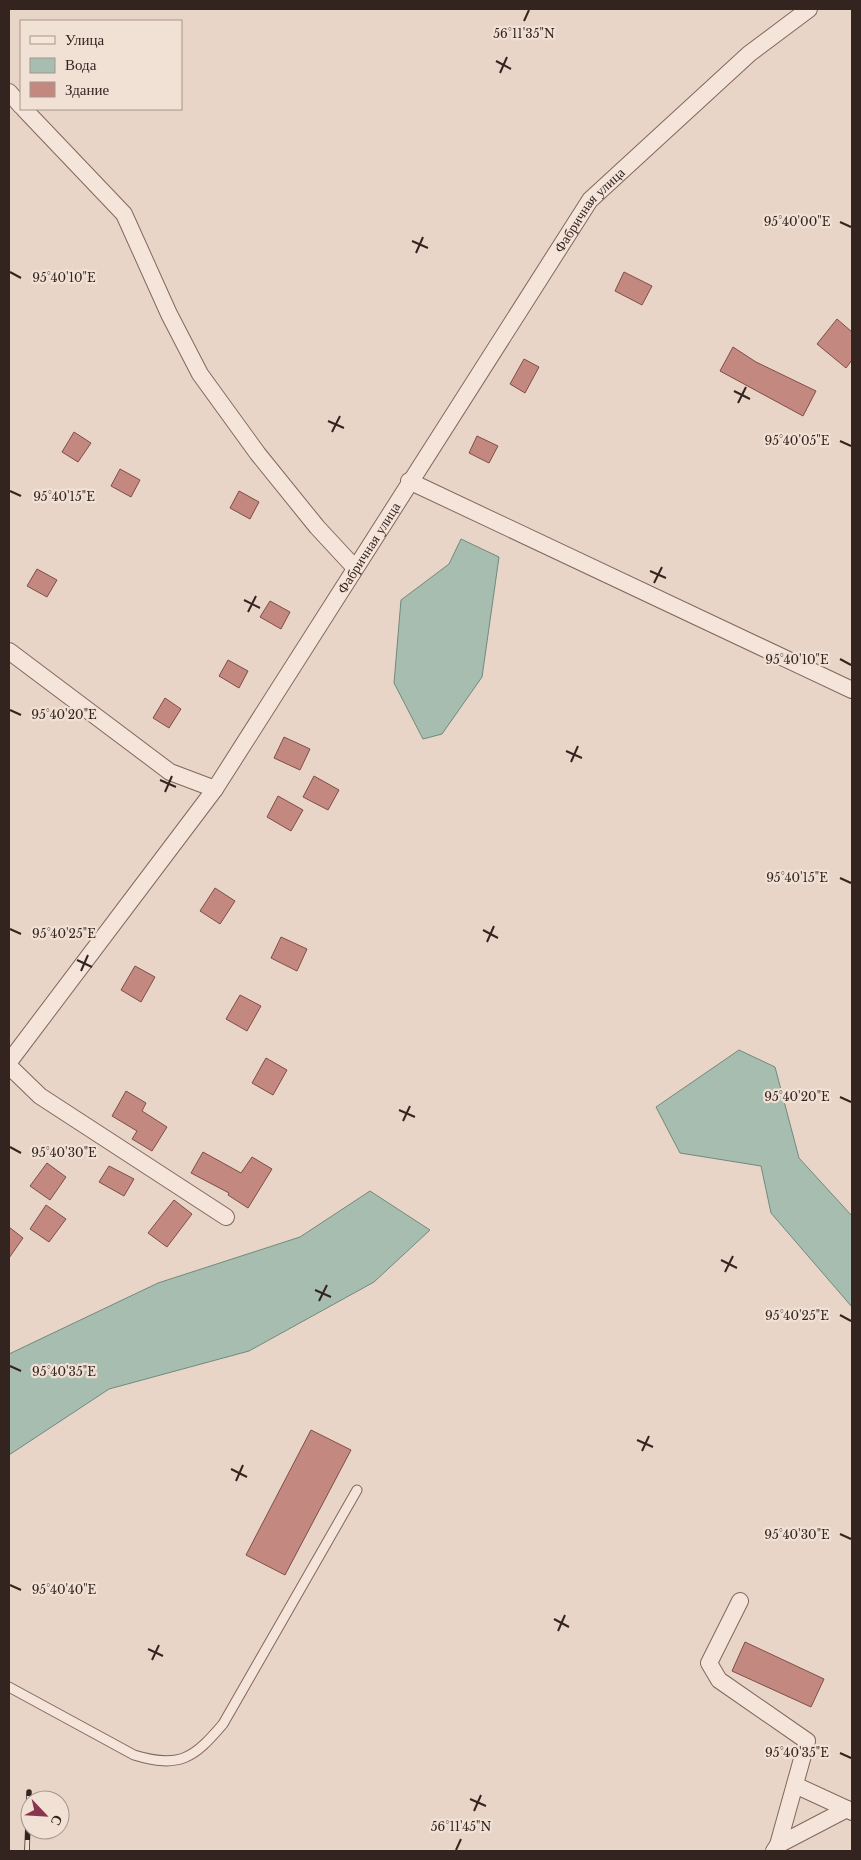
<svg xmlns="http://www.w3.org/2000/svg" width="861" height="1860" font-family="'Libre Baskerville',serif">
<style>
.water{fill:#a7bdb0;stroke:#6f8a7c}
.building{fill:#c38981;stroke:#7f4d47}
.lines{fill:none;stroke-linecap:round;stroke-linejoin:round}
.lane-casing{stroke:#82675e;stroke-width:11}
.street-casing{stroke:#82675e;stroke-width:18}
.lane{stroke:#f5e4d9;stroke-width:9}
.street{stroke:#f5e4d9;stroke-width:16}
.rail-casing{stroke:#342420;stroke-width:5.5}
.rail{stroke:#f1e1d5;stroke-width:4;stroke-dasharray:11;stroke-linecap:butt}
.ticks{fill:none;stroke:#342420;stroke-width:2}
.labels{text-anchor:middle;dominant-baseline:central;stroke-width:4.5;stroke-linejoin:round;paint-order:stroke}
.street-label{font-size:14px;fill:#342420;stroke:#f1e1d5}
.ticks-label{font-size:12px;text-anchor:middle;fill:#342420;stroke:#f1e1d5;stroke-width:4.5;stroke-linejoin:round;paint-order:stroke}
</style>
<rect width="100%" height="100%" fill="#e9d5c7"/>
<path class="water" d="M 461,539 L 499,557 L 482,677 L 442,734 L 423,739 L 394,683 L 401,600 L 449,564 Z
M 739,1050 L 775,1067 L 799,1158 L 852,1216 L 852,1307 L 771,1213 L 761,1166 L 680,1153 L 656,1107 Z
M 370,1191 L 430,1230 L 374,1282 L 249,1351 L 109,1389 L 9,1455 L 9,1354 L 158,1283 L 300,1237 Z"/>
<path class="building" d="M 624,272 L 652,286 L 642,305 L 615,291 Z
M 837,319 L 852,332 L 852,360 L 846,368 L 817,344 Z
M 733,347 L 756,362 L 816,391 L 803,416 L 720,371 Z
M 524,359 L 539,367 L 525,393 L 510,384 Z
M 74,432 L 91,443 L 78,462 L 62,452 Z
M 477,436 L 498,446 L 489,463 L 469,453 Z
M 120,469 L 140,480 L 131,497 L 111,486 Z
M 239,491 L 259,502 L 250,519 L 230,508 Z
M 37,569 L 57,580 L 47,597 L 27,586 Z
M 270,601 L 290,612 L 281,629 L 260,617 Z
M 228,660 L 248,671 L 239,688 L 219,676 Z
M 165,698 L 181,709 L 169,728 L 153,718 Z
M 284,737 L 310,749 L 300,770 L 274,758 Z
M 314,776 L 339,790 L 328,810 L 303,797 Z
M 278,796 L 303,810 L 291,831 L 267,817 Z
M 215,888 L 235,901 L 220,924 L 200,911 Z
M 281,937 L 307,949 L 297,971 L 271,958 Z
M 135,966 L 155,977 L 141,1002 L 121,990 Z
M 240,995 L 261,1006 L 247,1031 L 226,1019 Z
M 266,1058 L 287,1070 L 273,1095 L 252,1083 Z
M 126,1091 L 146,1103 L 142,1111 L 167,1127 L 152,1151 L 132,1139 L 137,1131 L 112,1116 Z
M 203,1152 L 241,1173 L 252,1157 L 272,1169 L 248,1208 L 228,1195 L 229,1193 L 191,1173 Z
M 47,1163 L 66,1177 L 50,1200 L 30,1186 Z
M 109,1166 L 134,1179 L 124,1196 L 99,1182 Z
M 174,1200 L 192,1214 L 167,1247 L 148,1233 Z
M 46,1205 L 66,1219 L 49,1242 L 30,1229 Z
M 9,1227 L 23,1238 L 9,1258 Z
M 311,1430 L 351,1450 L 285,1575 L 246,1555 Z
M 745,1642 L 824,1679 L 811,1707 L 732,1671 Z"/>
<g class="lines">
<defs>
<path id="lane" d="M 9,1687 L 134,1755 C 180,1769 194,1758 223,1724 L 357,1490"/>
<g id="street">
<path d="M 9,92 L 21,106"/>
<path d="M 24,109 L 124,214 L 169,314 L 200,374 L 258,454 L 317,527 L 355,568"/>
<path d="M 409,481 L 852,690"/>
<path d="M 9,651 L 170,772 L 215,789"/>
<path id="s1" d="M 9,1062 L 215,789 L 590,200 L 749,54 L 809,9"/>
<path d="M 9,1066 L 40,1096 L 226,1217"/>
<path d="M 740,1601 L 709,1663 L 719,1680 L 807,1741 L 778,1845"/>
<path d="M 795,1785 L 847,1809"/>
<path d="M 774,1851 L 778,1845 L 847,1809 L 852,1812"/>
</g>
</defs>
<use href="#lane" class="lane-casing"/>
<use href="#street" class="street-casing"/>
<use href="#lane" class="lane"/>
<use href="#street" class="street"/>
<defs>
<path id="rail" d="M 27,1851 L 29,1792"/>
</defs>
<use href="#rail" class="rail-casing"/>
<use href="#rail" class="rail"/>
</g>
<path class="ticks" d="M 524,21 L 529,10M 496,61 L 511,69M 500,73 L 507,57M 840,222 L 851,227M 412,241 L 428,248M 416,253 L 423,237M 10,272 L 21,278M 734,391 L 750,399M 738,403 L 746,387M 328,421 L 344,428M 332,432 L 340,416M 840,441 L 851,446M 10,491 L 21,496M 650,571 L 666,578M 654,583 L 662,567M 244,600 L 260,608M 248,612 L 256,596M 840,659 L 851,665M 10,710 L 21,715M 566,751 L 582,758M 571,762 L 578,746M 160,780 L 176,787M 165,792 L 172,776M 840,878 L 851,883M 10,929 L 21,934M 483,930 L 498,938M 487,942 L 494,926M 77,960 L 92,967M 81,971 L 88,955M 840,1097 L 851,1102M 399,1110 L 415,1117M 403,1121 L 410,1106M 10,1147 L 21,1153M 721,1260 L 737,1268M 725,1272 L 733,1256M 315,1290 L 331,1297M 319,1301 L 327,1285M 840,1315 L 851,1321M 10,1366 L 21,1371M 637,1440 L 653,1447M 642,1451 L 649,1436M 231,1469 L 247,1477M 236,1481 L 243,1465M 840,1534 L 851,1539M 10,1585 L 21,1590M 554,1619 L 569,1627M 558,1631 L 565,1615M 148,1649 L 163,1656M 152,1660 L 159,1645M 840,1753 L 851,1758M 470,1799 L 486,1806M 474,1811 L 481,1795M 456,1850 L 461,1839"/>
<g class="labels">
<g class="street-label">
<text stroke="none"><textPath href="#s1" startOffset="1032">Фабричная улица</textPath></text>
<text stroke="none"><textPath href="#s1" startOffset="628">Фабричная улица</textPath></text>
</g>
</g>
<g class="ticks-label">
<text x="524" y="38">56°11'35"N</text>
<text x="797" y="226">95°40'00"E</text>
<text x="64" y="282">95°40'10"E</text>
<text x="797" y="445">95°40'05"E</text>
<text x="64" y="501">95°40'15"E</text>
<text x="797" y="664">95°40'10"E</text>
<text x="64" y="719">95°40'20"E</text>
<text x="797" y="882">95°40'15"E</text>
<text x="64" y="938">95°40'25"E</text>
<text x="797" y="1101">95°40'20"E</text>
<text x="64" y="1157">95°40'30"E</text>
<text x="797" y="1320">95°40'25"E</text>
<text x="64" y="1376">95°40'35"E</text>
<text x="797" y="1539">95°40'30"E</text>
<text x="64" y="1594">95°40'40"E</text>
<text x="797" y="1757">95°40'35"E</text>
<text x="461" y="1831">56°11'45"N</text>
</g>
<rect width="861" height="1860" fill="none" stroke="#342420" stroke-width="20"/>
<rect x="20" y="20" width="162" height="90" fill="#f1e1d5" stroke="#a5958d"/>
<rect x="30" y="36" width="25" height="8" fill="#f5e4d9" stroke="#a5958d"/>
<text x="65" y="45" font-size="15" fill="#342420">Улица</text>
<rect x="30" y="58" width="25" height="15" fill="#a7bdb0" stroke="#a5958d"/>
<text x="65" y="70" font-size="15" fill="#342420">Вода</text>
<rect x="30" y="82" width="25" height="15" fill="#c38981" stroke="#a5958d"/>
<text x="65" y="95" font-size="15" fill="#342420">Здание</text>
<g transform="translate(45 1815) rotate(115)"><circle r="24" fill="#f1e1d5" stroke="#a5958d"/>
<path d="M0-4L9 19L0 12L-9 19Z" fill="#8a354f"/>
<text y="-8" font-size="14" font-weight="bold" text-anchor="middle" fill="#342420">С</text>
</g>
</svg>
